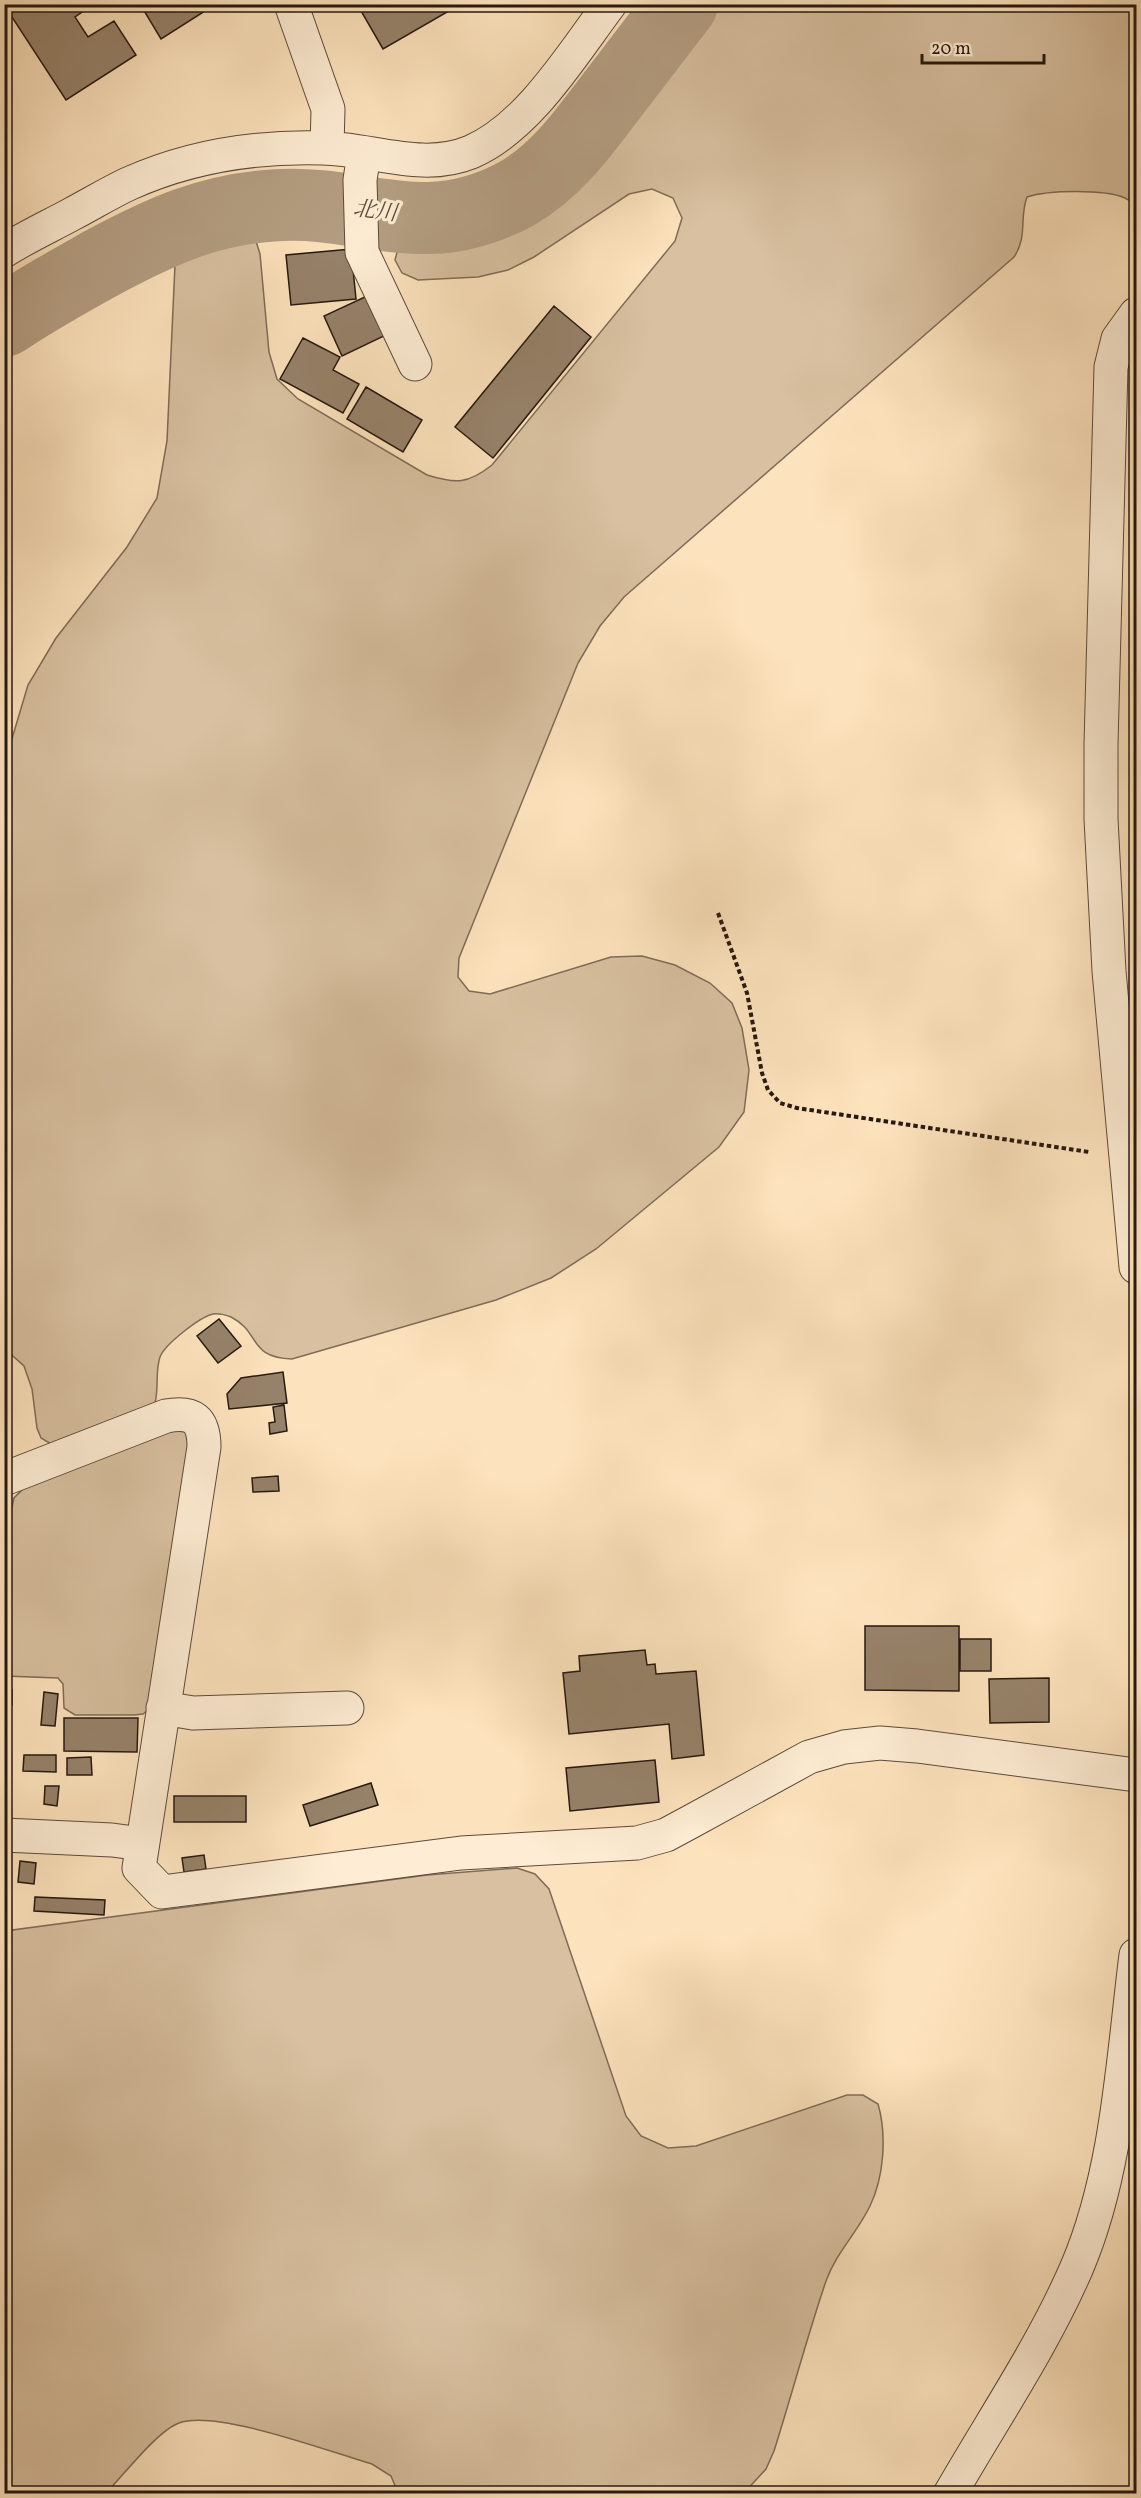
<svg xmlns="http://www.w3.org/2000/svg" width="1141" height="2498" font-family="Vollkorn,'Noto Serif JP',serif">
<style>
.green{fill:#d8c0a0;stroke:#7f6c58;stroke-width:1.5}
.lines{fill:none;stroke-linecap:round;stroke-linejoin:round}
.river{stroke:#b49e82;stroke-width:72}
.building{fill:#96826a;stroke:#261810;stroke-width:1.5}
.minor-casing{stroke:#5c4b3b;stroke-width:35}
.path{stroke:#261810;stroke-width:4;stroke-dasharray:4.5 3;stroke-linecap:butt}
.minor{stroke:#feedd4;stroke-width:33}
.labels{text-anchor:middle;dominant-baseline:central;stroke-width:6;stroke-linejoin:round;paint-order:stroke}
.water-label{font-size:22px;font-style:italic;fill:#5f4e3e;stroke:#feedd4}
</style>
<rect width="100%" height="100%" fill="#fde3bd"/>
<filter id="stains"><feTurbulence type="fractalNoise" baseFrequency=".00333" numOctaves="4"/><feColorMatrix values="0 0 0 0 .2 0 0 0 0 .09 0 0 0 0 .02 0 0 0 .5 -.17"/></filter>
<radialGradient id="worn" r=".72"><stop offset=".6" stop-color="#630" stop-opacity="0"/><stop offset="1" stop-color="#630" stop-opacity=".3"/></radialGradient>
<path class="green" d="M 851,4 L 888,7 L 897,4 L 1136,5 L 1136,205 C 1133,203 1129,200 1125,198 C 1105,189 1048,190 1027,197 C 1019,218 1028,236 1014,257 L 624,597 L 600,626 L 578,663 L 459,958 L 458,977 L 469,991 L 490,994 L 611,957 L 642,956 L 675,965 L 710,983 L 732,1003 L 742,1028 L 749,1070 L 744,1112 L 719,1147 L 596,1249 L 551,1278 L 496,1300 L 292,1359 C 248,1358 261,1332 231,1317 C 227,1315 218,1313 213,1314 C 200,1317 165,1344 160,1357 C 155,1371 159,1388 155,1403 L 51,1444 L 41,1438 L 37,1428 L 32,1389 L 24,1366 L 5,1349 L 5,781 L 11,742 L 28,685 L 56,638 L 127,547 L 157,498 L 167,441 L 175,265 L 183,245 L 203,233 L 222,228 L 241,228 L 255,238 L 260,254 L 269,352 L 277,379 L 298,399 L 427,475 C 456,484 468,484 492,465 L 675,241 L 682,218 L 673,198 L 652,189 L 629,194 L 534,257 L 508,270 L 478,277 L 418,280 L 402,273 L 395,260 L 399,245 L 411,237 L 479,226 L 523,208 L 562,180 L 593,145 L 701,5 Z
M 180,1425 L 192,1435 L 150,1708 L 143,1714 L 134,1715 L 75,1715 L 64,1708 L 63,1684 L 58,1678 L 5,1676 L 5,1537 L 14,1498 L 25,1487 Z
M 517,1868 L 535,1874 L 549,1889 L 626,2116 L 641,2136 L 668,2148 L 696,2146 L 847,2095 L 863,2095 L 878,2104 C 887,2135 884,2177 870,2206 C 857,2233 836,2253 826,2281 C 807,2337 792,2394 774,2451 L 766,2469 L 744,2493 L 398,2493 L 391,2476 L 372,2464 C 330,2452 216,2409 179,2423 C 157,2431 123,2476 106,2493 L 5,2493 L 5,1931 L 427,1875 Z"/>
<g class="lines">
<path class="river" d="M 4,321 C 35,300 66,283 98,265 C 159,232 210,208 281,205 C 331,202 379,219 429,218 C 457,218 491,208 516,194 C 557,171 585,131 613,94 C 636,64 659,34 682,4"/>
</g>
<path class="building" d="M 25,4 L 94,4 L 75,17 L 88,37 L 114,21 L 136,55 L 66,100 L 10,14 Z
M 140,4 L 216,4 L 161,39 Z
M 357,4 L 461,4 L 383,49 Z
M 351,249 L 356,299 L 291,305 L 286,255 Z
M 367,296 L 386,335 L 342,356 L 324,316 Z
M 554,306 L 591,337 L 493,458 L 455,427 Z
M 303,338 L 340,357 L 333,370 L 359,384 L 343,413 L 280,379 Z
M 366,387 L 422,420 L 403,452 L 347,419 Z
M 219,1319 L 241,1346 L 218,1363 L 197,1336 Z
M 283,1372 L 287,1403 L 229,1409 L 227,1394 L 241,1378 Z
M 284,1405 L 287,1431 L 270,1434 L 269,1423 L 275,1422 L 273,1407 Z
M 278,1476 L 279,1491 L 253,1492 L 252,1478 Z
M 865,1626 L 959,1626 L 959,1691 L 865,1690 Z
M 960,1639 L 991,1639 L 991,1671 L 960,1671 Z
M 645,1650 L 647,1665 L 655,1664 L 656,1674 L 696,1671 L 704,1755 L 672,1759 L 669,1724 L 569,1734 L 563,1673 L 580,1671 L 579,1656 Z
M 1049,1678 L 1049,1722 L 990,1723 L 989,1679 Z
M 4,1690 L 12,1690 L 12,1705 L 4,1705 Z
M 44,1692 L 58,1694 L 55,1726 L 41,1725 Z
M 64,1718 L 138,1718 L 137,1752 L 64,1751 Z
M 24,1755 L 56,1755 L 56,1772 L 23,1771 Z
M 91,1757 L 92,1775 L 67,1775 L 67,1758 Z
M 655,1760 L 659,1802 L 570,1811 L 566,1768 Z
M 371,1783 L 378,1805 L 310,1826 L 303,1805 Z
M 45,1786 L 59,1786 L 57,1806 L 44,1804 Z
M 174,1796 L 246,1796 L 246,1822 L 174,1822 Z
M 204,1855 L 206,1869 L 184,1872 L 182,1858 Z
M 20,1861 L 36,1863 L 34,1884 L 18,1882 Z
M 35,1897 L 105,1900 L 104,1915 L 34,1911 Z"/>
<g class="lines">
<defs>
<path id="minor" d="M 291,4 L 328,109 L 327,148
M 364,153 L 360,180 L 362,252 L 415,364
M 4,251 C 26,237 50,226 72,214 C 91,204 109,193 128,184 C 190,156 255,146 323,148 C 372,149 423,172 471,152 C 529,127 573,53 610,4
M 1136,314 L 1118,339 L 1111,367 L 1101,744 L 1101,819 L 1109,971 L 1136,1267
M 4,1479 L 166,1416 C 193,1411 204,1419 204,1447 L 139,1868 L 162,1892 L 461,1853 L 637,1843 L 666,1835 L 692,1821 L 809,1757 L 844,1747 L 880,1743 L 917,1746 L 1136,1775
M 163,1708 L 193,1713 L 347,1708
M 4,1835 L 112,1840 L 142,1844
M 950,2494 C 993,2419 1043,2346 1077,2267 C 1118,2171 1123,2057 1136,1955"/>
</defs>
<use href="#minor" class="minor-casing"/>
<path class="path" d="M 718,913 L 747,993 L 762,1073 L 768,1090 L 780,1103 L 797,1108 L 1089,1152"/>
<use href="#minor" class="minor"/>
</g>
<g class="labels">
<g class="water-label">
<text transform="translate(375 212) rotate(7)">北川</text>
</g>
</g>
<rect width="1141" height="2498" fill="none" stroke="#fde3bd" stroke-width="24"/>
<rect x="6" y="6" width="1129" height="2486" fill="none" stroke="#261810" stroke-width="3"/>
<rect x="12" y="12" width="1117" height="2474" fill="none" stroke="#261810" stroke-width="1.5"/>
<path d="M922 54v9h122v-9" fill="none" stroke="#261810" stroke-width="3"/>
<text x="931" y="54" font-size="18" fill="#261810" stroke="#feedd4" stroke-width="4.5" paint-order="stroke">20 m</text>
<rect width="100%" height="100%" filter="url(#stains)"/>
<rect width="100%" height="100%" fill="url(#worn)"/>
</svg>
